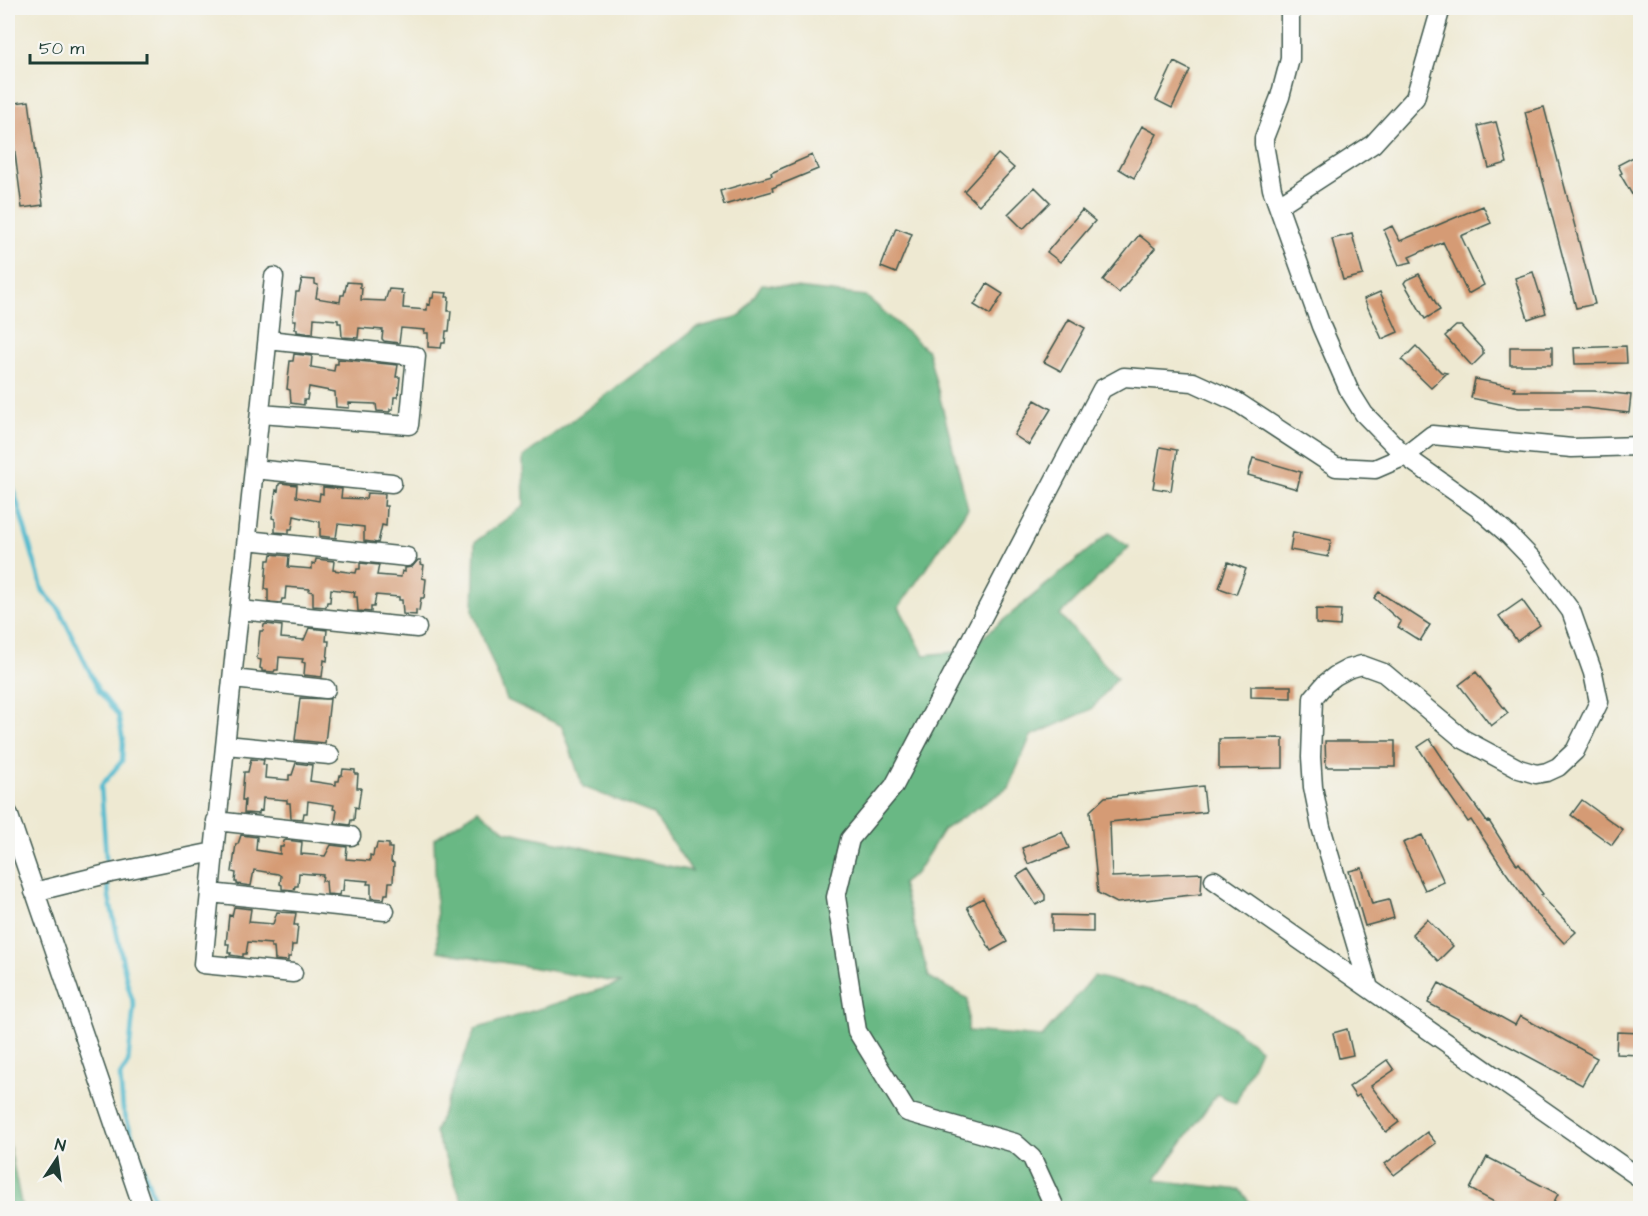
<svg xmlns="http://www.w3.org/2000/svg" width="1648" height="1216" font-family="'Architects Daughter',sans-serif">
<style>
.forest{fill:#69b884;stroke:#447a5c;stroke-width:1.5}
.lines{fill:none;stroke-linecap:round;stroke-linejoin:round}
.stream{stroke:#51bace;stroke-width:4.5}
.building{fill:#d59b75}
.minor-casing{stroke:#3e574c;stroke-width:21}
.minor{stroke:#fff;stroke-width:18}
</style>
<rect width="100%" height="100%" fill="#f6f6f2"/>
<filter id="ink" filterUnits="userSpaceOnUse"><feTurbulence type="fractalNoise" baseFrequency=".0167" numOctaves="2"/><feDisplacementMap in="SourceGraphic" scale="12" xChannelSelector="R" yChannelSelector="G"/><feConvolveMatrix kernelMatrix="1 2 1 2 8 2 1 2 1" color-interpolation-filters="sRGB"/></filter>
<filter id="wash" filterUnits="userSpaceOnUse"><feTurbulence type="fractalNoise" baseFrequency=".008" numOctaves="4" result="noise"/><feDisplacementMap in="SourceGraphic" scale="24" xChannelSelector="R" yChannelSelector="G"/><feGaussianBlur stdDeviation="1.35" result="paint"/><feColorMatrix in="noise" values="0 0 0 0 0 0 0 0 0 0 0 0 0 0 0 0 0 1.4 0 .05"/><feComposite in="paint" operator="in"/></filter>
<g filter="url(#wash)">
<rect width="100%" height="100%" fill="#eee9d2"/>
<path class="forest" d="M 762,284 L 866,296 L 928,351 L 968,508 L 899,607 L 924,655 L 966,651 L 1109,533 L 1129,547 L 1060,615 L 1117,678 L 1092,709 L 1031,736 L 1008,788 L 943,830 L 917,872 L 902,884 L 929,977 L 968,999 L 968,1031 L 1042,1037 L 1094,976 L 1201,1003 L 1260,1049 L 1236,1103 L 1217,1094 L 1155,1180 L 1240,1190 L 1254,1208 L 465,1208 L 435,1132 L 475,1029 L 621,983 L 438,951 L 434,839 L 478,810 L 506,831 L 692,871 L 653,814 L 583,787 L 562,726 L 507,700 L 473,612 L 475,542 L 524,506 L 523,457 L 696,328 L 741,316 Z
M 8,1139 L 22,1208 L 8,1208 Z"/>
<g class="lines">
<path class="stream" d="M 8,471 L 43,591 L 59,609 L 99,691 L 118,715 L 123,741 L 122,761 L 101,786 L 107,871
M 107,879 L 109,897 L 128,986 L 134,1005 L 128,1063 L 120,1076 L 123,1109 L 157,1208"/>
</g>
<g id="blocks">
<path class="building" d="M 1174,62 L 1190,70 L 1172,108 L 1156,100 Z
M 29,101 L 43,205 L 22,208 L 11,122 L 8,122 L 8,104 Z
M 1544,107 L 1595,304 L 1576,308 L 1525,112 Z
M 1496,122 L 1507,163 L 1489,168 L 1478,126 Z
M 1142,126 L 1157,134 L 1134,178 L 1119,169 Z
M 1641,153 L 1641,210 L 1620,174 L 1622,173 L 1618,165 Z
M 998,154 L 1014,168 L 979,205 L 964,191 Z
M 812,155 L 818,169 L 772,188 L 773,191 L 724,205 L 720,191 L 772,176 L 771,173 Z
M 1035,187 L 1050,202 L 1023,229 L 1008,214 Z
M 1483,206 L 1491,223 L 1461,236 L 1484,285 L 1468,294 L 1443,242 L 1409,257 L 1412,262 L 1399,265 L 1384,230 L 1392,226 L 1400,241 Z
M 1082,210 L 1095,221 L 1060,262 L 1047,252 Z
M 896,228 L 912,234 L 896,273 L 881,267 Z
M 1352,234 L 1363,275 L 1343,280 L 1332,239 Z
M 1139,235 L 1155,248 L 1119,293 L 1103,280 Z
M 1533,272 L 1546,313 L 1528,319 L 1515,278 Z
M 1419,274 L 1440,310 L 1425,319 L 1404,283 L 1406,280 Z
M 302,279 L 315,280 L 315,284 L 318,285 L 316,298 L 340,302 L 341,295 L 344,295 L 347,282 L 360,283 L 360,287 L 362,288 L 361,300 L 385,301 L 389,289 L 402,290 L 401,294 L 404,294 L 403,308 L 427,310 L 427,304 L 430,305 L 431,298 L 433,298 L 434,292 L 447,293 L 446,297 L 449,297 L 448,311 L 451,311 L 449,331 L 446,331 L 445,343 L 442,343 L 441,348 L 428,347 L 428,333 L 424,333 L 425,330 L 401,328 L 399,343 L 384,341 L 382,339 L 383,330 L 359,328 L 358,338 L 342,337 L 341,323 L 338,323 L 338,320 L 314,318 L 313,334 L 297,332 L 297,329 L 295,329 L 296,320 L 293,320 L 296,292 L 299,292 Z
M 987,284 L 1003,294 L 990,315 L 974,305 Z
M 1380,292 L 1398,332 L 1382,339 L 1364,299 Z
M 1069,319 L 1085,328 L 1061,371 L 1044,362 Z
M 1456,326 L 1461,326 L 1483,350 L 1483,355 L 1472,366 L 1445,336 Z
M 1416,346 L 1441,372 L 1447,373 L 1431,388 L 1402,360 Z
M 1626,346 L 1627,363 L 1575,364 L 1574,348 Z
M 1510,347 L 1552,347 L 1552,365 L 1510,365 Z
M 294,354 L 312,356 L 311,367 L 334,371 L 335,364 L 338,364 L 338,359 L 398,365 L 396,377 L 400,377 L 398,397 L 394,397 L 393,409 L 390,409 L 390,412 L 377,411 L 376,404 L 349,403 L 349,408 L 336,407 L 335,392 L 309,387 L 307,400 L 304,400 L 304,405 L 291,403 L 290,390 L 287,389 L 290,361 L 293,361 Z
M 1475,379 L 1515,387 L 1514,391 L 1594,391 L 1631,395 L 1629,413 L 1586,408 L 1519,408 L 1471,398 Z
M 1035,400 L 1051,409 L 1029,445 L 1014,435 Z
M 1160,447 L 1177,450 L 1171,491 L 1153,488 Z
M 1253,458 L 1301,472 L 1297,489 L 1248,475 Z
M 281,483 L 297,485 L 296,497 L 319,501 L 320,493 L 323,494 L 323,487 L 342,489 L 341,498 L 366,499 L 367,493 L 385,494 L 384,506 L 387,506 L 386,526 L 382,525 L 378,543 L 364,541 L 364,527 L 338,524 L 336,538 L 320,536 L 320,522 L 294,516 L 292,529 L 289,529 L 289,533 L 275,532 L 275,519 L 272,518 L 276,490 L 278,491 L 279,484 Z
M 1293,532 L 1331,540 L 1328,557 L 1290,550 Z
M 271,554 L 289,556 L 288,567 L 312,569 L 312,563 L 315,564 L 316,559 L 334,561 L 333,570 L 356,573 L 357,569 L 360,569 L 360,563 L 379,565 L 377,575 L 401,577 L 402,571 L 405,572 L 405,568 L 412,567 L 418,560 L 421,560 L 421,564 L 424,565 L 422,578 L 426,579 L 424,598 L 421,598 L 419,611 L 416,610 L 416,615 L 403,614 L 402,600 L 399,600 L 399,597 L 376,595 L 374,607 L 371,607 L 371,612 L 358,611 L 357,597 L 354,597 L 355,592 L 331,589 L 330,602 L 327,602 L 326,607 L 313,606 L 313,592 L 309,591 L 310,589 L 286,587 L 285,599 L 282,599 L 281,603 L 268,602 L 268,589 L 265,589 L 267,560 L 270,560 Z
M 1228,562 L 1246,569 L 1236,594 L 1219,588 Z
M 1379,592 L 1430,625 L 1420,641 L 1398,627 L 1401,622 L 1374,598 Z
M 1522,600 L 1540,625 L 1517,641 L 1499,616 Z
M 1316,609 L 1341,610 L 1340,626 L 1316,624 Z
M 266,624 L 282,626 L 281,638 L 304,640 L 309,628 L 327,630 L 326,641 L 329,641 L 327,661 L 324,660 L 322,677 L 304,675 L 305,663 L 302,662 L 303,659 L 279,657 L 278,670 L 275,670 L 274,672 L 262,671 L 262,669 L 260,668 L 261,660 L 257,659 L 260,631 L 263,631 L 264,625 Z
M 1476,672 L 1508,713 L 1491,726 L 1459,685 Z
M 1251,686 L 1291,686 L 1291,698 L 1251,697 Z
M 300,698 L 330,699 L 325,743 L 295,740 Z
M 1283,738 L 1283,768 L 1219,769 L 1219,739 Z
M 1430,739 L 1457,780 L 1487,822 L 1489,821 L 1517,865 L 1519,863 L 1543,894 L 1541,895 L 1576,932 L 1564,943 L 1533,910 L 1502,867 L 1471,820 L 1468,822 L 1437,777 L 1418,747 Z
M 1325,741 L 1395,741 L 1395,767 L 1326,767 Z
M 251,759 L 264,760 L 263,764 L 266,765 L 265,778 L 289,780 L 289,775 L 292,775 L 296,763 L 312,765 L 310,781 L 336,785 L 336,781 L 339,781 L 340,775 L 342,775 L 343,769 L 355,770 L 355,774 L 358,774 L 357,788 L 361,788 L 358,808 L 355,807 L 354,820 L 351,820 L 350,825 L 335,823 L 337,810 L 333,809 L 334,805 L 308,801 L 307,813 L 304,813 L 303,819 L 291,818 L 290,803 L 287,803 L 287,800 L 263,798 L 262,811 L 259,810 L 259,814 L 244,813 L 245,800 L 242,800 L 244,772 L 248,772 Z
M 1203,786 L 1206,812 L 1110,822 L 1112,877 L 1202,873 L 1201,894 L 1117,903 L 1098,893 L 1090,811 L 1105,797 Z
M 1582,800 L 1623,830 L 1612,845 L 1571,815 Z
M 1062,832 L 1069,848 L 1028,864 L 1022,848 Z
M 241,835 L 257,837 L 256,850 L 280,854 L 280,847 L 283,847 L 284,841 L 286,840 L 302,842 L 301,854 L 325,856 L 331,845 L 347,847 L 346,859 L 370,861 L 370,855 L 373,856 L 374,849 L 376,849 L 377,843 L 389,844 L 389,848 L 392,848 L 391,862 L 394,863 L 393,882 L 389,882 L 388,894 L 385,894 L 384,899 L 371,898 L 371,884 L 367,884 L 368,881 L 344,879 L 343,891 L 340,891 L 339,895 L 327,894 L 326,881 L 322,881 L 323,875 L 299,873 L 298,886 L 295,886 L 294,890 L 282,889 L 282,885 L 280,884 L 281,876 L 278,874 L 254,870 L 251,886 L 237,884 L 237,882 L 235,882 L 236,873 L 232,872 L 236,844 L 238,844 Z
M 1422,835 L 1444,882 L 1425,890 L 1403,843 Z
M 1362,868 L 1372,904 L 1389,900 L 1394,918 L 1365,926 L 1349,871 Z
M 1028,869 L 1045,895 L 1045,900 L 1036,905 L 1017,876 Z
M 983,898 L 1007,942 L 991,951 L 967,907 Z
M 234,907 L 251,909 L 249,922 L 273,924 L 277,912 L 296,913 L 294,925 L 298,925 L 296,945 L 292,945 L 291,957 L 288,957 L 288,961 L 275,960 L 274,947 L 271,947 L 271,944 L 248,942 L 246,954 L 243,954 L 243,957 L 230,955 L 231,953 L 228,953 L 229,944 L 226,944 L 229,915 L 232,916 Z
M 1052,915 L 1093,916 L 1093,932 L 1052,931 Z
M 1427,919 L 1453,946 L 1438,961 L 1412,934 Z
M 1439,983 L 1515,1025 L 1520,1016 L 1597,1058 L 1582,1085 L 1428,1003 Z
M 1347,1029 L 1353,1055 L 1339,1058 L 1333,1033 Z
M 1617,1032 L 1641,1033 L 1641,1055 L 1616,1054 Z
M 1387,1060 L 1394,1070 L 1371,1086 L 1399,1122 L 1386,1132 L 1359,1095 L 1356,1097 L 1349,1087 Z
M 1427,1132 L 1436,1143 L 1394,1175 L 1385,1164 Z
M 1487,1157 L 1558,1194 L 1550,1209 L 1507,1209 L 1470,1189 Z"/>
</g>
</g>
<g filter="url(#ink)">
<use href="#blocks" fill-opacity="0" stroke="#3e574c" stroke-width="1.5"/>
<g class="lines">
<defs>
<path id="minor" d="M 1290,8 L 1290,59 L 1280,97 L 1264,138 L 1264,144 L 1272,189 L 1321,326 L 1349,390 L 1364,414 L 1405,456 L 1478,508 L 1509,535 L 1533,560 L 1571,611 L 1593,673 L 1599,702 L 1575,751 L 1558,767 L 1547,772 L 1536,774 L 1519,769 L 1463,739 L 1384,673 L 1362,665 L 1348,669 L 1335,676 L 1325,684 L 1313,698 L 1311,757 L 1313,787 L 1321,827 L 1369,988
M 1279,205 L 1373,144 L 1415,98 L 1441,8
M 260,414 L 409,425 L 416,356 L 268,340
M 254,469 L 392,483
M 247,540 L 407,557
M 240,610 L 417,628
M 233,679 L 326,689
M 226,745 L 330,755
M 8,813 L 143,1208
M 216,821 L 351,836
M 214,852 L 203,964 L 293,973
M 1214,880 L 1640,1178
M 34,892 L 111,873 L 214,852 L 274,277
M 210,893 L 385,911
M 1055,1208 L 1032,1158 L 1015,1143 L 907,1112 L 857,1031 L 836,897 L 850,839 L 894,786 L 1102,389 L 1124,377 L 1193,382 L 1237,402 L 1336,467 L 1375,469 L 1405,456 L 1432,435 L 1572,448 L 1640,446"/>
</defs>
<use href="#minor" class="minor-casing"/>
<use href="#minor" class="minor"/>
</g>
</g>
<rect width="1648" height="1216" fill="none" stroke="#f6f6f2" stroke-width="30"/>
<g transform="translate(57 1159) rotate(13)" stroke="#f6f6f2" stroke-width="4.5" paint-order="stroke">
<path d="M0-4.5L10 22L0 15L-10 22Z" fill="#1f3d34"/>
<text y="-9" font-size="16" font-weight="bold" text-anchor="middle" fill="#1f3d34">N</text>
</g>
<path d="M30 54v9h117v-9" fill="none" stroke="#1f3d34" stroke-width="3"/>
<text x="39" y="54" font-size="18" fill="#1f3d34" stroke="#f6f6f2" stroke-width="4.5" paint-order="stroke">50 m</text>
</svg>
